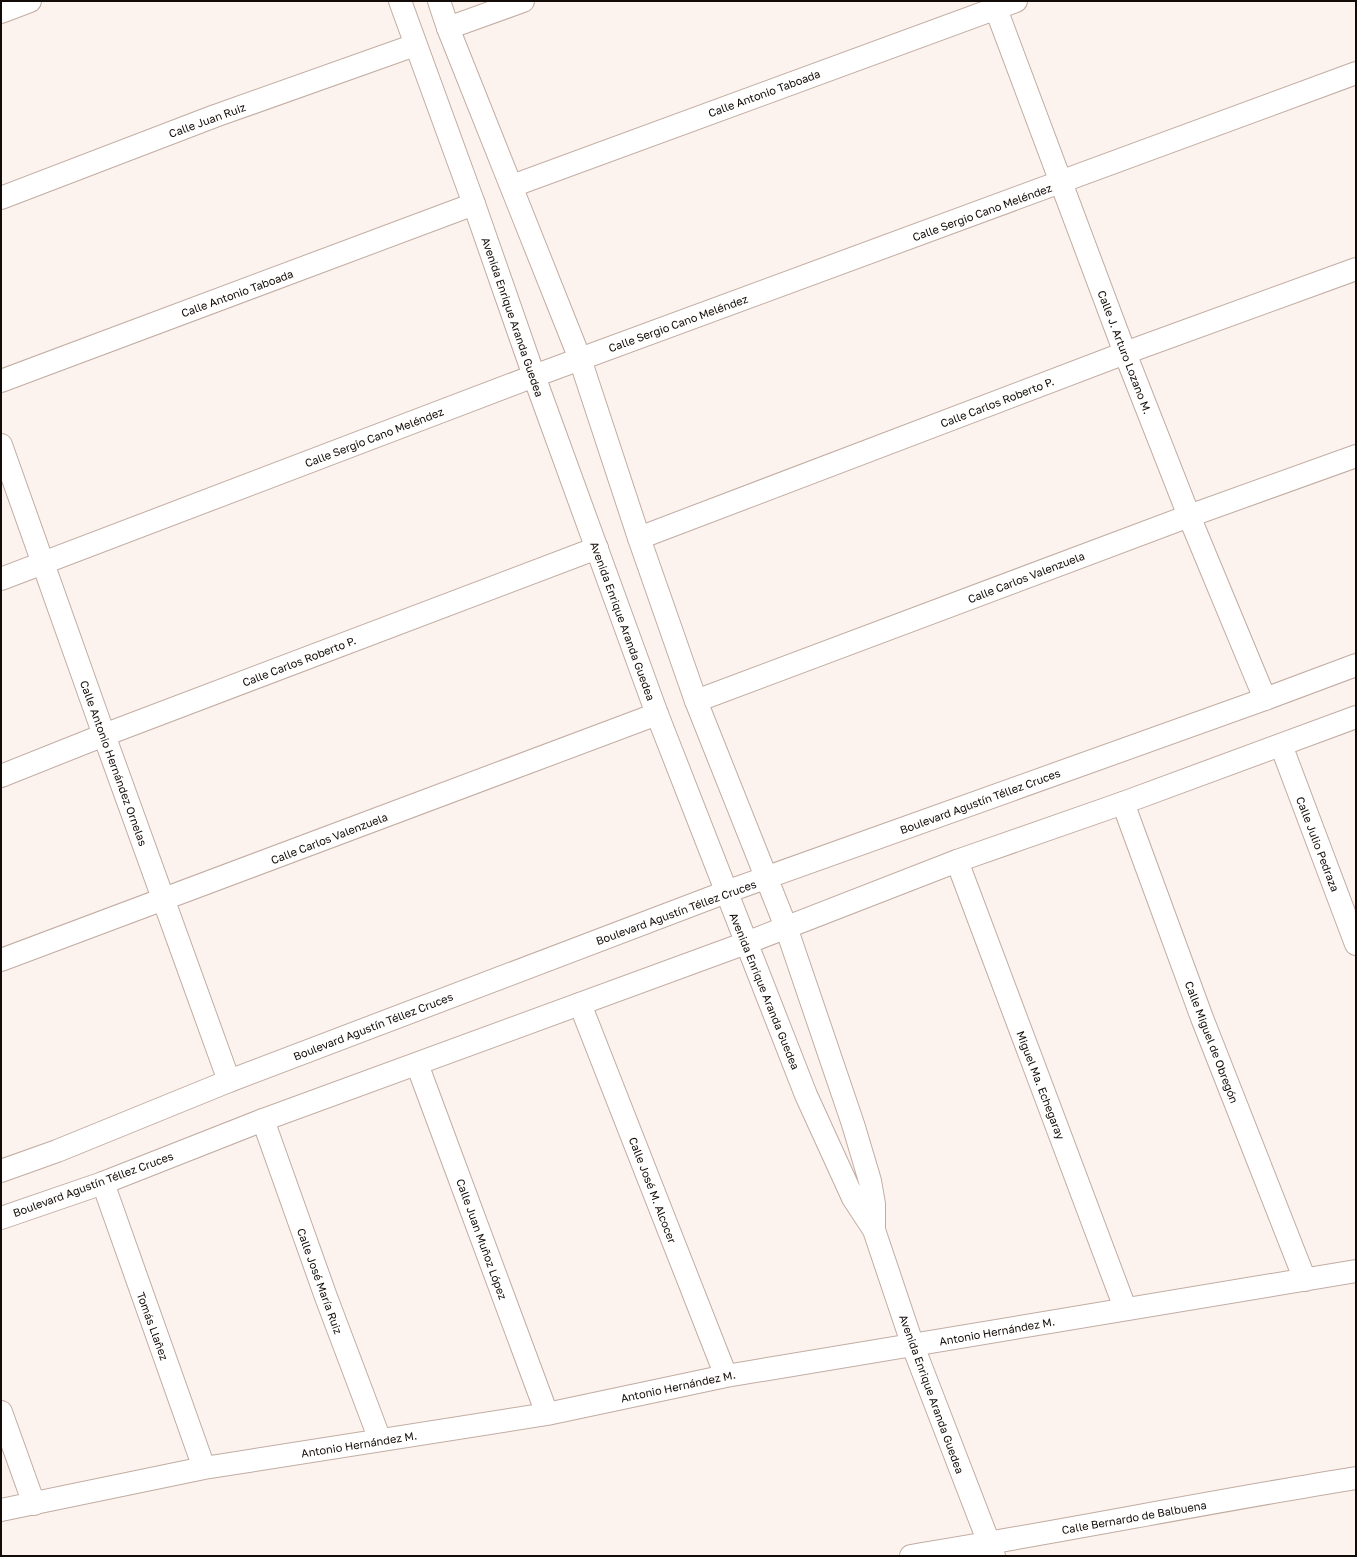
<svg xmlns="http://www.w3.org/2000/svg" width="1357" height="1557" font-family="'Golos Text',sans-serif">
<style>
.lines{fill:none;stroke-linecap:round;stroke-linejoin:round}
.minor-casing{stroke:#c2aca2;stroke-width:24}
.tertiary-casing{stroke:#c2aca2;stroke-width:24}
.minor{stroke:#fff;stroke-width:22}
.tertiary{stroke:#fff;stroke-width:22}
.labels{text-anchor:middle;dominant-baseline:central;stroke-width:4;stroke-linejoin:round;paint-order:stroke}
.street-label{font-size:11px;fill:#120b07;stroke:#fff}
</style>
<rect width="100%" height="100%" fill="#fcf3ee"/>
<g class="lines">
<defs>
<path id="minor" d="M 993,1 L 1125,353 L 1189,516 L 1265,699
M 1,12 L 30,1
M 448,28 L 523,1
M 512,186 L 1016,1
M 1,198 L 215,116 L 415,45
M 1,381 L 474,204
M 1,445 L 104,735 L 229,1081
M 639,538 L 1125,353 L 1356,269
M 1,579 L 534,376 L 1356,73
M 696,701 L 1189,516 L 1356,456
M 1281,745 L 1356,944
M 1,776 L 104,735 L 597,548
M 1123,803 L 1202,1018 L 1305,1280
M 957,861 L 1125,1308
M 1,960 L 657,714
M 580,1004 L 726,1376
M 417,1064 L 547,1414
M 263,1120 L 326,1297 L 380,1440
M 103,1183 L 204,1468
M 1,1412 L 34,1504
M 1,1510 L 204,1468 L 547,1414 L 726,1376 L 1356,1271
M 911,1556 C 1060,1532 1207,1502 1356,1478"/>
<path id="tertiary" d="M 400,1 L 474,204 L 534,376 L 657,714 L 806,1095 L 853,1198 L 874,1230 L 913,1346 L 994,1556
M 439,1 L 448,28 L 580,359 L 639,538 L 696,701 L 786,927 L 853,1124 L 870,1181 L 874,1204 L 874,1230
M 1,1171 L 57,1151 L 229,1081 L 726,892 L 1265,699 L 1356,665
M 1,1218 L 103,1183 L 263,1120 L 746,943 L 957,861 L 1123,803 L 1356,717"/>
</defs>
<use href="#minor" class="minor-casing"/>
<use href="#tertiary" class="tertiary-casing"/>
<use href="#minor" class="minor"/>
<use href="#tertiary" class="tertiary"/>
</g>
<g class="labels">
<g class="street-label">
<text transform="translate(764 93) rotate(-20)">Calle Antonio Taboada</text>
<text transform="translate(207 120) rotate(-20)">Calle Juan Ruiz</text>
<text transform="translate(982 212) rotate(-20)">Calle Sergio Cano Meléndez</text>
<text transform="translate(237 293) rotate(-20)">Calle Antonio Taboada</text>
<text transform="translate(513 317) rotate(71)">Avenida Enrique Aranda Guedea</text>
<text transform="translate(678 323) rotate(-20)">Calle Sergio Cano Meléndez</text>
<text transform="translate(1125 352) rotate(69)">Calle J. Arturo Lozano M.</text>
<text transform="translate(997 402) rotate(-21)">Calle Carlos Roberto P.</text>
<text transform="translate(374 437) rotate(-21)">Calle Sergio Cano Meléndez</text>
<text transform="translate(1026 577) rotate(-21)">Calle Carlos Valenzuela</text>
<text transform="translate(623 621) rotate(70)">Avenida Enrique Aranda Guedea</text>
<text transform="translate(299 661) rotate(-21)">Calle Carlos Roberto P.</text>
<text transform="translate(114 763) rotate(70)">Calle Antonio Hernández Ornelas</text>
<text transform="translate(980 801) rotate(-20)">Boulevard Agustín Téllez Cruces</text>
<text transform="translate(329 838) rotate(-21)">Calle Carlos Valenzuela</text>
<text transform="translate(1318 844) rotate(69)">Calle Julio Pedraza</text>
<text transform="translate(676 912) rotate(-20)">Boulevard Agustín Téllez Cruces</text>
<text transform="translate(765 991) rotate(68)">Avenida Enrique Aranda Guedea</text>
<text transform="translate(373 1026) rotate(-21)">Boulevard Agustín Téllez Cruces</text>
<text transform="translate(1212 1042) rotate(69)">Calle Miguel de Obregón</text>
<text transform="translate(1041 1085) rotate(69)">Miguel Ma. Echegaray</text>
<text transform="translate(93 1184) rotate(-20)">Boulevard Agustín Téllez Cruces</text>
<text transform="translate(653 1190) rotate(69)">Calle José M. Alcocer</text>
<text transform="translate(482 1239) rotate(70)">Calle Juan Muñoz López</text>
<text transform="translate(320 1281) rotate(70)">Calle José María Ruiz</text>
<text transform="translate(153 1326) rotate(70)">Tomás Llañez</text>
<text transform="translate(997 1331) rotate(-10)">Antonio Hernández M.</text>
<text transform="translate(678 1386) rotate(-12)">Antonio Hernández M.</text>
<text transform="translate(932 1394) rotate(70)">Avenida Enrique Aranda Guedea</text>
<text transform="translate(359 1444) rotate(-9)">Antonio Hernández M.</text>
<text transform="translate(1134 1517) rotate(-10)">Calle Bernardo de Balbuena</text>
</g>
</g>
<rect width="1357" height="1557" fill="none" stroke="#120b07" stroke-width="4"/>
</svg>
